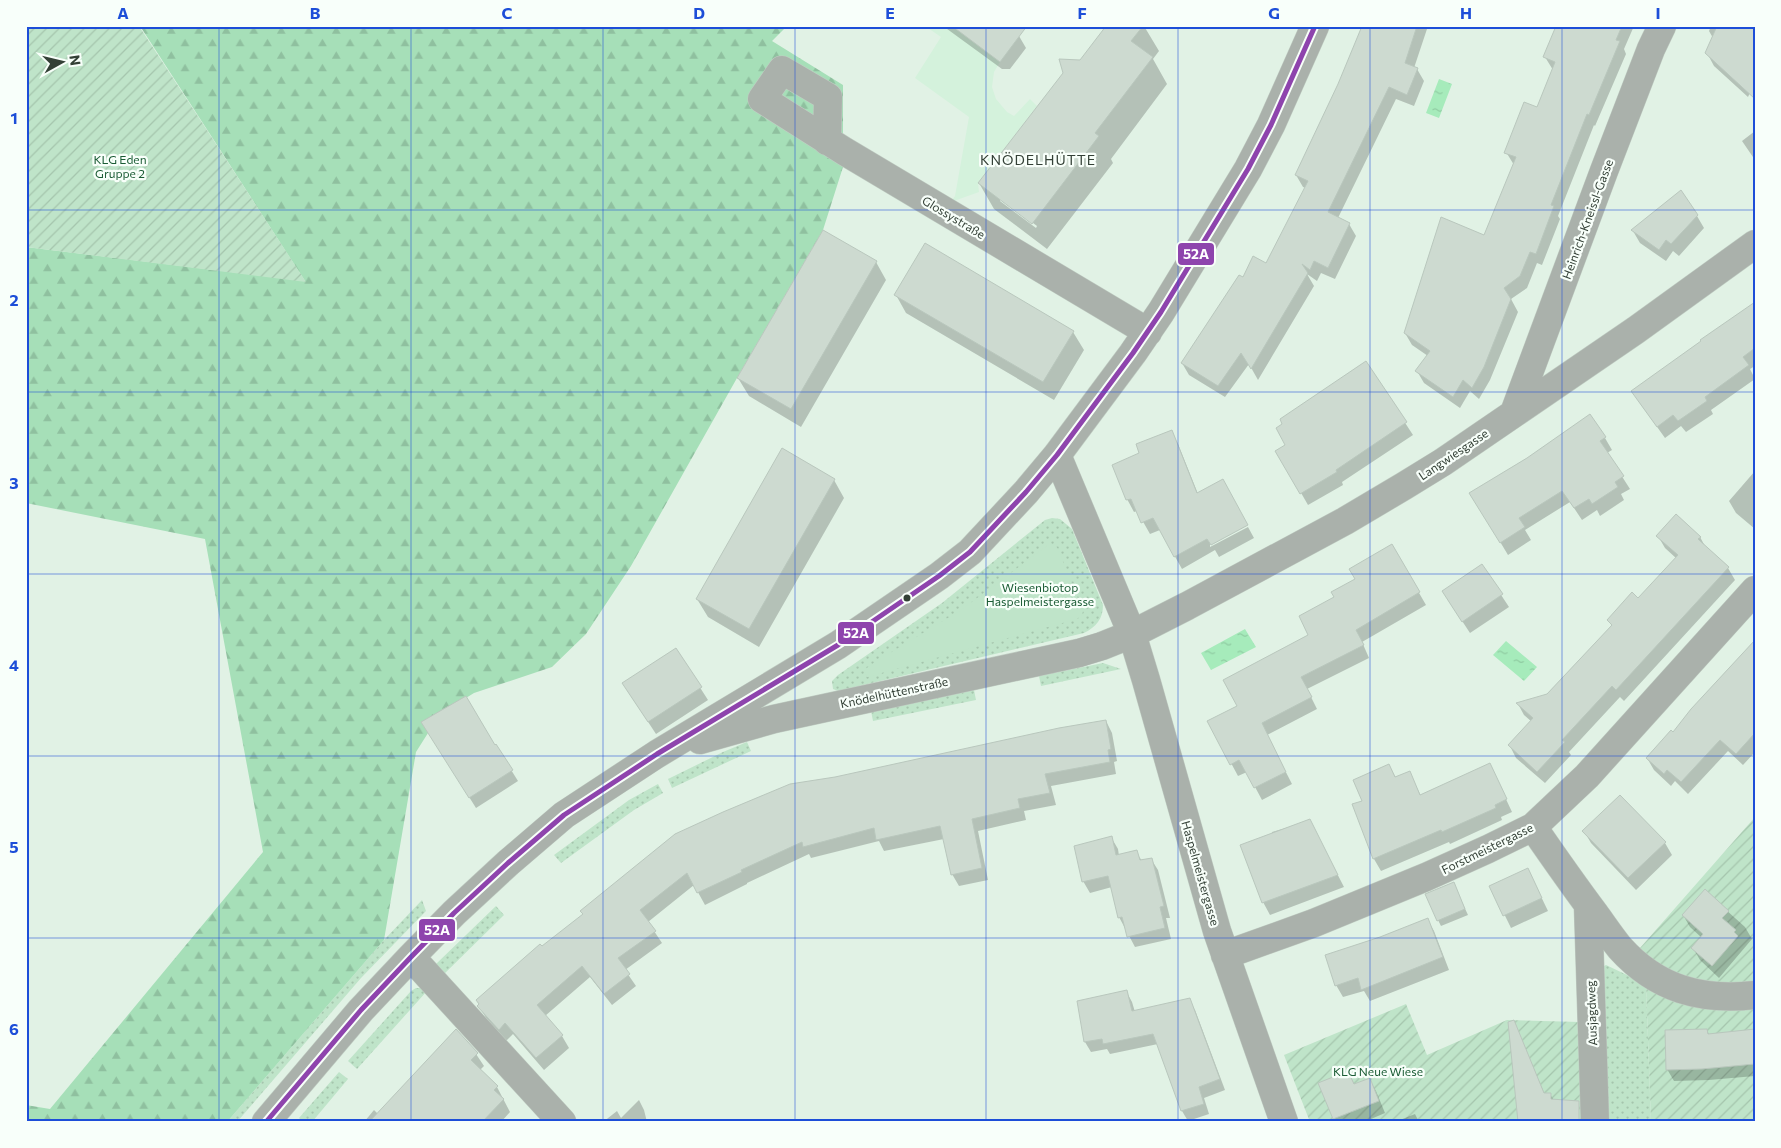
<svg xmlns="http://www.w3.org/2000/svg" width="1781" height="1148" font-family="Commissioner,sans-serif">
<style>
.built{fill:#d4f2dc}
.grass{fill:url(#grass-dots)}
.forest{fill:url(#forest-firs)}
.park{fill:#bfe4c9}
.garden{fill:url(#garden-furrows)}
.water{fill:url(#water-ripples)}
.shadow{fill:#0003;fill-rule:evenodd}
.building{fill:#cddad0;stroke:#b9c7bd}
.lines{fill:none;stroke-linecap:round;stroke-linejoin:round}
.minor-casing{stroke:#c0cdc3;stroke-width:29}
.minor{stroke:#aab1ab;stroke-width:28}
.bus-1-casing{stroke:#f8fffa;stroke-width:9}
.bus-1{stroke:#8e44ad;stroke-width:5}
.grid{fill:none;stroke:#1d4ed8;stroke-width:1;stroke-opacity:0.55}
.bus-dot{fill:#334036;stroke:#f8fffa;stroke-width:2}
.labels{text-anchor:middle;dominant-baseline:central;stroke-width:4.5;stroke-linejoin:round;paint-order:stroke}
.park-label{font-size:12px;fill:#1b5c35;stroke:#f8fffa}
.street-label{font-size:12px;fill:#334036;stroke:#f8fffa}
.neighbourhood-label{font-size:14px;letter-spacing:1px;fill:#334036;stroke:#f8fffa}
.line-badge{stroke:#f8fffa;stroke-width:2}
.badge-label{font-size:14px;text-anchor:middle;font-weight:bold;fill:#fff}
.neatline{fill:none;stroke:#1d4ed8;stroke-width:2}
.grid-label{font-size:16px;text-anchor:middle;font-weight:bold;fill:#1d4ed8}
</style>
<defs>
<pattern id="grass-dots" width="8" height="8" patternUnits="userSpaceOnUse" patternTransform="scale(1.25)"><rect width="8" height="8" fill="#bfe4c9"/><path d="M2 2h.1M6 6h.1" fill="none" stroke="#a5c5ad" stroke-width="1.8" stroke-linecap="round"/></pattern>
<pattern id="forest-firs" width="22" height="20" patternUnits="userSpaceOnUse" patternTransform="scale(1.25)"><rect width="22" height="20" fill="#a6dfb8"/><path d="M5 1l3.5 6h-7zM16 11l3.5 6h-7z" fill="#8fc09f"/></pattern>
<pattern id="garden-furrows" width="10" height="10" patternUnits="userSpaceOnUse" patternTransform="scale(1.25)"><rect width="10" height="10" fill="#bfe4c9"/><path d="M-1 1l2-2M0 10L10 0M9 11l2-2" fill="none" stroke="#a5c5ad"/></pattern>
<pattern id="water-ripples" width="26" height="14" patternUnits="userSpaceOnUse" patternTransform="scale(1.25)"><rect width="26" height="14" fill="#a6ebbb"/><path d="M2 4q2-2 4 0t4 0M15 11q2-2 4 0t4 0" fill="none" stroke="#8fcba1"/></pattern>
</defs>
<rect width="100%" height="100%" fill="#e1f2e5"/>
<path class="built" d="M 925,26 L 952,26 L 1000,62 L 994,72 L 992,87 L 996,99 L 1007,112 L 1014,116 L 1030,99 L 1037,106 L 978,183 L 979,192 L 951,202 L 955,196 L 969,117 L 915,78 L 941,37 Z"/>
<path class="grass" d="M 1052,518 L 1060,519 L 1072,529 L 1103,605 C 1103,619 1096,627 1084,633 L 838,691 L 833,689 L 832,681 L 838,675 L 942,603 L 1045,520 Z
M 1103,663 L 1121,669 L 1041,686 L 1039,676 Z
M 974,690 L 976,700 L 873,721 L 871,711 Z
M 747,742 L 751,751 L 672,788 L 668,779 L 723,752 Z
M 658,784 L 663,793 L 634,810 L 561,863 L 554,855 L 629,800 Z
M 422,900 L 426,911 L 361,978 L 237,1122 L 227,1122 L 384,940 Z
M 496,906 L 504,915 L 439,979 L 435,970 L 436,964 Z
M 1606,965 L 1646,984 L 1651,1122 L 1607,1122 L 1602,967 Z
M 416,988 L 421,988 L 427,991 L 357,1069 L 348,1061 L 411,991 Z
M 339,1072 L 348,1079 L 312,1122 L 303,1122 L 299,1118 Z"/>
<path class="forest" d="M 140,26 L 787,26 L 772,41 L 843,85 L 843,167 L 823,230 L 737,378 L 631,566 L 586,634 L 552,667 L 474,693 L 440,714 L 416,752 L 384,940 L 227,1122 L 26,1122 L 26,1105 L 50,1109 L 263,852 L 205,539 L 26,503 L 26,247 L 305,281 Z"/>
<path class="park" d="M 1054,544 L 1058,549 L 1083,611 L 1082,615 L 1077,619 L 867,677 L 864,670 L 875,662 L 961,610 L 1048,545 Z"/>
<path class="garden" d="M 26,26 L 139,26 L 306,282 L 26,247 Z
M 1755,817 L 1755,985 L 1698,985 L 1653,963 L 1640,948 Z
M 1646,984 L 1755,1004 L 1755,1122 L 1651,1122 Z
M 1406,1004 L 1427,1055 L 1507,1020 L 1580,1022 L 1583,1122 L 1310,1122 L 1284,1055 Z"/>
<path class="water" d="M 1439,79 L 1452,84 L 1439,118 L 1426,113 Z
M 1245,629 L 1256,647 L 1211,670 L 1201,653 Z
M 1506,641 L 1537,667 L 1524,681 L 1493,655 Z"/>
<path class="shadow" d="M 943,26 L 1006,26 L 1019,36 L 1026,48 L 1010,69 L 1002,69 Z
M 1107,26 L 1144,26 L 1159,51 L 1153,59 L 1167,84 L 1111,159 L 1113,163 L 1047,249 L 994,209 L 979,183 L 1080,62 ZM 1000,198 L 1037,226 L 1036,228 L 1000,201 Z
M 1371,26 L 1428,26 L 1414,68 L 1417,69 L 1424,81 L 1414,106 L 1396,99 L 1338,218 L 1349,224 L 1356,236 L 1335,279 L 1321,273 L 1317,281 L 1307,274 L 1314,286 L 1258,380 L 1249,364 L 1225,397 L 1189,375 L 1182,363 L 1244,279 L 1266,264 L 1306,188 L 1303,187 L 1296,175 Z
M 1567,26 L 1634,26 L 1624,49 L 1626,54 L 1595,126 L 1594,125 L 1558,216 L 1560,219 L 1542,265 L 1537,263 L 1527,288 L 1511,299 L 1518,312 L 1490,380 L 1479,399 L 1470,391 L 1460,408 L 1424,383 L 1417,371 L 1428,356 L 1412,345 L 1405,333 L 1484,237 L 1514,165 L 1506,152 L 1538,109 L 1553,70 L 1545,57 Z
M 1711,26 L 1755,26 L 1755,82 L 1748,97 L 1714,66 L 1707,53 L 1713,38 L 1709,31 Z
M 1755,131 L 1755,160 L 1742,141 Z
M 1697,216 L 1704,228 L 1679,256 L 1673,251 L 1666,261 L 1640,243 L 1633,231 Z
M 876,262 L 886,280 L 801,427 L 749,396 L 738,378 Z
M 896,295 L 1073,332 L 1084,350 L 1054,400 L 906,313 Z
M 1755,304 L 1755,366 L 1750,369 L 1755,379 L 1711,410 L 1713,414 L 1686,432 L 1681,426 L 1665,438 L 1640,403 Z
M 1366,363 L 1413,435 L 1342,482 L 1343,485 L 1308,505 L 1277,451 L 1287,446 Z
M 1171,432 L 1178,444 L 1198,494 L 1247,525 L 1210,544 L 1210,547 L 1248,527 L 1254,538 L 1219,557 L 1215,550 L 1182,569 L 1160,530 L 1150,534 L 1137,511 L 1134,512 L 1127,499 L 1141,453 Z
M 1605,438 L 1612,450 L 1607,453 L 1630,489 L 1621,494 L 1624,500 L 1600,516 L 1597,510 L 1582,520 L 1570,502 L 1525,530 L 1531,540 L 1508,555 L 1478,505 L 1527,459 Z
M 1755,471 L 1755,529 L 1736,513 L 1729,501 Z
M 834,480 L 844,498 L 759,647 L 708,617 L 697,599 Z
M 1658,536 L 1700,537 L 1706,548 L 1728,568 L 1735,580 L 1624,701 L 1620,697 L 1569,752 L 1571,755 L 1545,783 L 1516,758 L 1510,746 L 1532,722 L 1524,715 L 1518,704 L 1548,695 L 1612,626 L 1608,620 L 1638,600 L 1677,559 L 1665,548 Z
M 1392,546 L 1426,605 L 1362,642 L 1369,658 L 1307,689 L 1317,709 L 1267,735 L 1292,784 L 1262,800 L 1247,772 L 1238,776 L 1209,722 L 1239,706 L 1310,635 L 1336,598 L 1357,580 Z
M 1482,566 L 1509,607 L 1470,633 L 1443,592 Z
M 1755,642 L 1755,752 L 1743,765 L 1728,751 L 1688,794 L 1675,781 L 1671,786 L 1654,770 L 1647,758 L 1673,734 Z
M 676,650 L 708,700 L 656,734 L 631,696 Z
M 1106,721 L 1112,733 L 1117,761 L 1114,762 L 1116,774 L 1051,786 L 1056,805 L 1024,811 L 1026,820 L 978,831 L 988,880 L 959,886 L 952,874 L 944,839 L 884,851 L 879,841 L 811,858 L 809,854 L 747,883 L 747,884 L 705,905 L 694,885 L 648,922 L 662,943 L 625,970 L 636,986 L 612,1005 L 590,977 L 545,1016 L 562,1036 L 569,1048 L 544,1070 L 513,1034 L 506,1041 L 486,1018 L 479,1006 L 542,948 L 835,778 Z
M 429,733 L 496,746 L 518,781 L 476,808 Z
M 1389,765 L 1396,778 L 1409,772 L 1421,796 L 1490,765 L 1512,812 L 1501,817 L 1502,820 L 1450,844 L 1449,842 L 1381,871 L 1374,859 L 1353,805 L 1364,801 Z
M 1310,821 L 1344,887 L 1270,915 L 1263,902 L 1272,832 Z
M 1584,831 L 1665,843 L 1672,855 L 1636,890 L 1591,843 Z
M 1111,837 L 1118,849 L 1119,856 L 1136,852 L 1142,861 L 1151,859 L 1158,870 L 1170,918 L 1166,918 L 1171,939 L 1135,947 L 1119,917 L 1112,887 L 1090,893 L 1083,881 Z
M 1534,882 L 1548,911 L 1511,928 L 1491,887 Z
M 1456,889 L 1468,915 L 1441,926 L 1438,920 Z
M 1705,891 L 1745,927 L 1752,939 L 1719,978 L 1700,960 L 1693,948 L 1702,938 L 1690,927 L 1683,915 Z
M 1427,919 L 1434,931 L 1449,970 L 1370,1001 L 1364,991 L 1343,997 L 1336,985 L 1380,938 Z
M 1126,991 L 1132,1002 L 1135,1012 L 1189,1000 L 1195,1010 L 1225,1090 L 1204,1098 L 1209,1114 L 1188,1121 L 1182,1111 L 1158,1044 L 1110,1054 L 1107,1049 L 1091,1052 L 1085,1042 Z
M 1707,1030 L 1709,1035 L 1755,1031 L 1755,1076 L 1709,1080 L 1674,1081 L 1667,1069 Z
M 1518,1031 L 1545,1095 L 1550,1094 L 1556,1104 L 1519,1122 Z
M 476,1054 L 484,1066 L 480,1070 L 497,1087 L 510,1112 L 501,1122 L 364,1122 L 374,1110 L 378,1114 Z
M 1348,1073 L 1355,1085 L 1369,1079 L 1376,1091 L 1385,1113 L 1364,1122 L 1336,1122 L 1320,1084 Z
M 639,1100 L 644,1110 L 647,1122 L 603,1122 L 617,1111 L 621,1118 Z
M 1415,1114 L 1419,1122 L 1395,1122 Z"/>
<path class="building" d="M 952,26 L 1027,26 L 1000,62 Z
M 1106,26 L 1143,26 L 1131,41 L 1153,57 L 1095,133 L 1099,136 L 1032,224 L 978,183 L 1063,73 L 1059,59 L 1080,60 Z
M 1362,26 L 1417,26 L 1405,63 L 1418,68 L 1407,95 L 1389,87 L 1328,212 L 1350,223 L 1328,268 L 1314,261 L 1310,270 L 1302,264 L 1308,273 L 1251,369 L 1241,353 L 1218,386 L 1181,363 L 1239,275 L 1243,277 L 1253,256 L 1266,263 L 1308,181 L 1295,175 L 1338,84 Z
M 1556,26 L 1622,26 L 1616,40 L 1620,41 L 1589,115 L 1587,114 L 1551,205 L 1554,206 L 1536,254 L 1530,252 L 1520,276 L 1504,288 L 1511,299 L 1484,367 L 1472,388 L 1463,380 L 1453,397 L 1415,371 L 1430,351 L 1404,333 L 1441,217 L 1484,235 L 1516,157 L 1504,153 L 1524,102 L 1537,107 L 1555,62 L 1543,57 Z
M 1717,26 L 1755,26 L 1755,99 L 1705,53 Z
M 1681,190 L 1698,215 L 1671,244 L 1666,240 L 1659,250 L 1631,230 Z
M 823,230 L 877,261 L 791,409 L 737,378 Z
M 925,243 L 1074,331 L 1043,382 L 894,295 Z
M 1755,302 L 1755,348 L 1743,357 L 1749,365 L 1705,397 L 1707,401 L 1678,421 L 1673,415 L 1657,427 L 1631,391 L 1701,341 L 1700,340 Z
M 1366,361 L 1407,422 L 1336,470 L 1337,472 L 1300,494 L 1275,451 L 1285,445 L 1276,428 L 1282,424 L 1280,419 Z
M 1590,414 L 1606,437 L 1600,441 L 1624,476 L 1615,482 L 1618,487 L 1592,504 L 1589,499 L 1574,508 L 1562,491 L 1519,518 L 1525,527 L 1500,543 L 1469,493 L 1527,458 Z
M 1172,430 L 1197,493 L 1223,479 L 1248,525 L 1211,545 L 1207,539 L 1174,557 L 1153,518 L 1141,523 L 1131,499 L 1126,500 L 1112,465 L 1139,453 L 1136,444 Z
M 782,448 L 835,479 L 749,629 L 696,599 Z
M 1676,514 L 1701,537 L 1698,539 L 1729,567 L 1616,690 L 1612,686 L 1562,740 L 1565,742 L 1537,772 L 1508,745 L 1533,718 L 1516,703 L 1547,694 L 1612,625 L 1607,620 L 1632,592 L 1638,598 L 1678,555 L 1656,536 Z
M 1392,544 L 1420,592 L 1356,630 L 1364,645 L 1301,677 L 1312,697 L 1262,723 L 1286,772 L 1254,788 L 1239,760 L 1230,765 L 1207,721 L 1237,706 L 1223,680 L 1308,635 L 1299,616 L 1334,597 L 1331,592 L 1355,579 L 1349,569 Z
M 1482,564 L 1503,594 L 1462,622 L 1442,591 Z
M 1755,640 L 1755,733 L 1736,754 L 1720,740 L 1681,782 L 1667,770 L 1664,774 L 1646,758 L 1671,730 L 1673,732 L 1691,709 Z
M 676,648 L 702,687 L 648,722 L 622,683 Z
M 466,696 L 495,745 L 496,744 L 513,770 L 469,798 L 421,722 Z
M 1106,720 L 1111,749 L 1108,750 L 1110,762 L 1045,774 L 1050,793 L 1018,799 L 1020,808 L 972,819 L 982,868 L 951,875 L 940,826 L 876,840 L 874,828 L 803,847 L 802,842 L 741,870 L 742,872 L 697,893 L 687,873 L 640,910 L 656,931 L 618,958 L 630,974 L 604,994 L 582,966 L 537,1005 L 563,1035 L 536,1058 L 505,1023 L 499,1030 L 477,1006 L 479,1004 L 476,1000 L 540,944 L 542,946 L 583,914 L 580,911 L 675,834 L 723,812 L 790,784 L 835,777 L 1059,728 Z
M 1490,763 L 1507,799 L 1495,805 L 1496,808 L 1442,832 L 1441,830 L 1373,859 L 1352,804 L 1362,801 L 1353,780 L 1389,764 L 1395,777 L 1410,771 L 1420,795 Z
M 1620,795 L 1666,842 L 1628,878 L 1582,831 Z
M 1310,819 L 1338,875 L 1262,903 L 1240,845 Z
M 1112,836 L 1116,855 L 1137,850 L 1140,860 L 1152,858 L 1164,906 L 1160,907 L 1165,928 L 1127,937 L 1122,917 L 1118,918 L 1108,876 L 1082,882 L 1074,846 Z
M 1528,868 L 1542,898 L 1503,916 L 1489,886 Z
M 1454,882 L 1465,909 L 1437,921 L 1425,894 Z
M 1705,889 L 1729,911 L 1722,918 L 1736,930 L 1734,932 L 1738,936 L 1712,966 L 1691,948 L 1703,934 L 1682,915 Z
M 1428,918 L 1443,957 L 1361,990 L 1358,978 L 1335,986 L 1325,955 L 1380,937 Z
M 1127,990 L 1132,1011 L 1190,998 L 1220,1079 L 1199,1087 L 1204,1104 L 1181,1111 L 1153,1034 L 1103,1044 L 1102,1039 L 1084,1042 L 1077,1001 Z
M 1514,1020 L 1544,1093 L 1551,1093 L 1551,1099 L 1579,1101 L 1579,1122 L 1518,1122 L 1508,1022 Z
M 456,1029 L 478,1053 L 471,1060 L 498,1086 L 494,1090 L 504,1099 L 482,1122 L 369,1122 Z
M 1707,1029 L 1708,1034 L 1755,1029 L 1755,1064 L 1702,1069 L 1666,1070 L 1665,1030 Z
M 1348,1071 L 1354,1084 L 1370,1078 L 1379,1101 L 1333,1119 L 1318,1083 Z"/>
<g class="lines">
<defs>
<path id="minor" d="M 827,141 L 828,97 L 782,70 L 762,99 L 844,151 L 1148,332
M 1514,413 L 1604,171 L 1651,49 L 1662,26
M 1057,455 L 1132,634 L 1146,680 L 1217,931 L 1284,1122
M 700,740 L 774,719 L 1079,653 L 1102,646 L 1132,634 L 1187,606 L 1345,521 L 1404,486 L 1443,462 L 1636,330 L 1755,244
M 1533,827 C 1553,856 1574,886 1595,914 C 1603,925 1611,937 1620,948 C 1657,989 1701,1001 1755,995
M 1588,905 L 1595,1122
M 1225,955 L 1314,923 L 1426,877 L 1488,849 L 1533,827 L 1587,776 L 1755,590
M 411,957 L 562,1122
M 266,1122 L 361,1010 L 411,957 L 454,913 L 508,863 L 564,815 L 657,754 L 838,645 L 939,576 L 970,552 L 1026,492 L 1057,455 L 1133,353 L 1161,312 L 1248,169 L 1271,125 L 1315,26"/>
</defs>
<use href="#minor" class="minor-casing"/>
<use href="#minor" class="minor"/>
<defs>
<path id="bus-1" d="M 266,1122 L 361,1010 L 411,957 L 454,913 L 508,863 L 564,815 L 657,754 L 838,645 L 939,576 L 970,552 L 1026,492 L 1057,455 L 1133,353 L 1161,312 L 1248,169 L 1271,125 L 1315,26"/>
</defs>
<use href="#bus-1" class="bus-1-casing"/>
<use href="#bus-1" class="bus-1"/>
</g>
<path class="grid" d="M 219,26 L 219,1122M 411,26 L 411,1122M 603,26 L 603,1122M 795,26 L 795,1122M 986,26 L 986,1122M 1178,26 L 1178,1122M 1370,26 L 1370,1122M 1562,26 L 1562,1122M 26,210 L 1755,210M 26,392 L 1755,392M 26,574 L 1755,574M 26,756 L 1755,756M 26,938 L 1755,938"/>
<circle class="bus-dot" cx="907" cy="598" r="4.5"/>
<g class="labels">
<g class="park-label">
<text x="120" y="159">KLG Eden<tspan x="120" dy="14">Gruppe 2</tspan></text>
<text x="1040" y="587">Wiesenbiotop<tspan x="1040" dy="14">Haspelmeistergasse</tspan></text>
<text x="1378" y="1071">KLG Neue Wiese</text>
</g>
<g class="street-label">
<text transform="translate(954 217) rotate(31)">Glossystraße</text>
<text transform="translate(1587 219) rotate(-70)">Heinrich-Kneissl-Gasse</text>
<text transform="translate(1453 454) rotate(-34)">Langwiesgasse</text>
<text transform="translate(894 692) rotate(-12)">Knödelhüttenstraße</text>
<text transform="translate(1487 848) rotate(-26)">Forstmeistergasse</text>
<text transform="translate(1201 873) rotate(74)">Haspelmeistergasse</text>
<text transform="translate(1591 1013) rotate(-92)">Ausjagdweg</text>
</g>
<g class="neighbourhood-label">
<text x="1038" y="159">KNÖDELHÜTTE</text>
</g>
</g>
<g class="line-badge">
<rect x="1177" y="242" width="38" height="24" rx="5" fill="#8e44ad"/>
<rect x="837" y="621" width="38" height="24" rx="5" fill="#8e44ad"/>
<rect x="418" y="918" width="38" height="24" rx="5" fill="#8e44ad"/>
</g>
<g class="badge-label">
<text x="1196" y="259">52A</text>
<text x="856" y="638">52A</text>
<text x="437" y="935">52A</text>
</g>
<rect width="1781" height="1148" fill="none" stroke="#f8fffa" stroke-width="55"/>
<g transform="translate(62 62) rotate(82)" stroke="#f8fffa" stroke-width="4" paint-order="stroke">
<path d="M0-4L9 19L0 12L-9 19Z" fill="#334036"/>
<text y="-8" font-size="14" font-weight="bold" text-anchor="middle" fill="#334036">N</text>
</g>
<rect x="28" y="28" width="1726" height="1092" class="neatline"/>
<g class="grid-label">
<text x="123" y="19">A</text>
<text x="315" y="19">B</text>
<text x="507" y="19">C</text>
<text x="699" y="19">D</text>
<text x="890" y="19">E</text>
<text x="1082" y="19">F</text>
<text x="1274" y="19">G</text>
<text x="1466" y="19">H</text>
<text x="1658" y="19">I</text>
<text x="14" y="124">1</text>
<text x="14" y="306">2</text>
<text x="14" y="489">3</text>
<text x="14" y="671">4</text>
<text x="14" y="853">5</text>
<text x="14" y="1035">6</text>
</g>
</svg>
